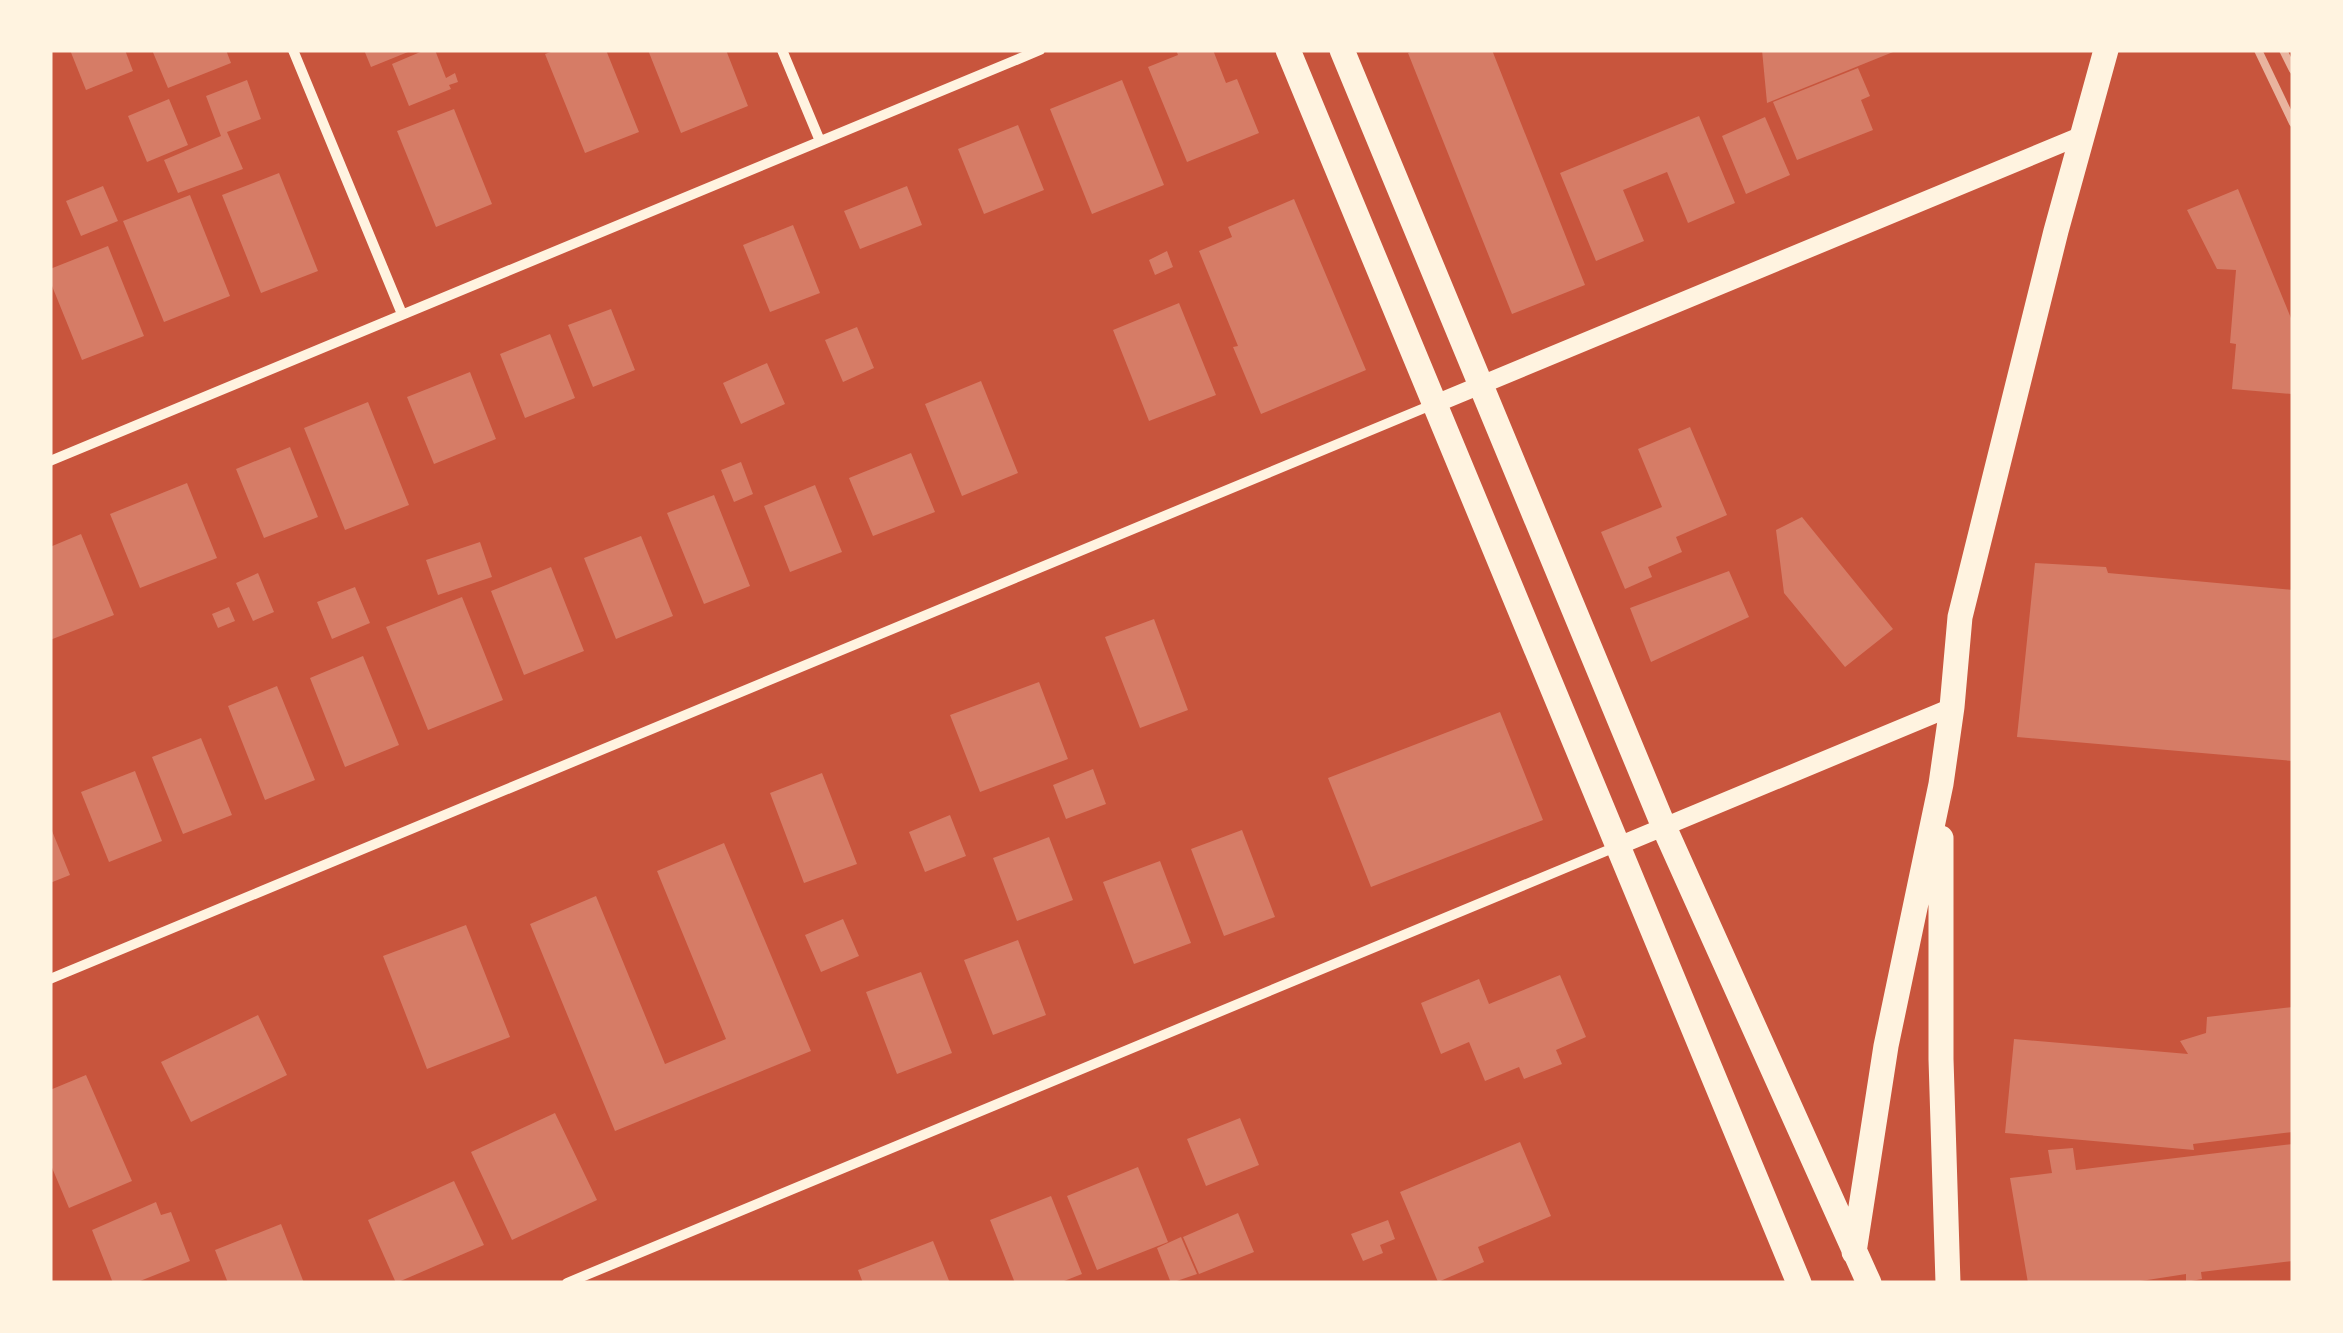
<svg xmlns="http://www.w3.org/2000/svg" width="2343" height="1333" font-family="'Source Sans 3',sans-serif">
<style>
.building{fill:#d67c66}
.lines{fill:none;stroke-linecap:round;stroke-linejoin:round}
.minor{stroke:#fff3e0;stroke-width:10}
.tertiary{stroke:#fff3e0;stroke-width:18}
.primary{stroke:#fff3e0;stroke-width:25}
.rail{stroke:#e9b49f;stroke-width:8}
</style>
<rect width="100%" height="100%" fill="#c8553d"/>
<path class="building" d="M 70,50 L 125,50 L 133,71 L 86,90 Z
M 152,50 L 226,50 L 231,63 L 168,88 Z
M 364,50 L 413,50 L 371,67 Z
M 425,50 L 435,50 L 446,78 L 455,73 L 458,82 L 449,85 L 451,89 L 409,106 L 392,64 Z
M 556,50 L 606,50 L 639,132 L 585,153 L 545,54 Z
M 648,50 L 726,50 L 748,106 L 681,133 Z
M 1176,50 L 1213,50 L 1226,83 L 1237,79 L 1259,133 L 1187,162 L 1148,67 L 1178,55 Z
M 1415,50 L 1492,50 L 1585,285 L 1512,314 L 1408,53 Z
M 1762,50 L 1898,50 L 1767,103 Z
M 1858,68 L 1870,96 L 1861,100 L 1873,130 L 1797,160 L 1773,102 Z
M 247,80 L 261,119 L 227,132 L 243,169 L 178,193 L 164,160 L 221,136 L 206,96 Z
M 1122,80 L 1164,185 L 1092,214 L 1050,109 Z
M 169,99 L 188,145 L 147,162 L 128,116 Z
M 454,109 L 492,204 L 436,227 L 397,131 Z
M 1699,116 L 1735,203 L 1688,223 L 1667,172 L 1623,190 L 1644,241 L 1596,261 L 1560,173 Z
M 1765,117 L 1790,175 L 1746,194 L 1722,136 Z
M 1018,125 L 1044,190 L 984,214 L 958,149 Z
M 279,173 L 318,271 L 261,293 L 222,195 Z
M 103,186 L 118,221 L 81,236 L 66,201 Z
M 907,186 L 922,225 L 860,249 L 844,211 Z
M 2238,189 L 2293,323 L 2292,394 L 2232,389 L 2236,344 L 2230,343 L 2236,270 L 2217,269 L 2187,210 Z
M 190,195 L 230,296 L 164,322 L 123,221 Z
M 1294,199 L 1366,370 L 1261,414 L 1233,347 L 1238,346 L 1199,251 L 1232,237 L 1228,227 Z
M 793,225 L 820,293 L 770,312 L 743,245 Z
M 108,246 L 144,336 L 82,360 L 50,281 L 50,269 Z
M 1167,251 L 1173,267 L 1155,275 L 1149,260 Z
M 1179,303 L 1216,395 L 1149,421 L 1113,330 Z
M 611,309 L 635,370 L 593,387 L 568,325 Z
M 857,327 L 874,368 L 843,382 L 825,340 Z
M 550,334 L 575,398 L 525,418 L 500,354 Z
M 767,363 L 785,404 L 741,424 L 723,383 Z
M 470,372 L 496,439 L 434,464 L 407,397 Z
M 981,381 L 1018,473 L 962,496 L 925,404 Z
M 368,402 L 409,505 L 345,530 L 304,428 Z
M 1690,427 L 1727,515 L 1676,537 L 1682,552 L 1648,567 L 1652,577 L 1625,589 L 1601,532 L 1662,507 L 1638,449 Z
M 290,447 L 318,517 L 264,538 L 236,469 Z
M 911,453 L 935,512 L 873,536 L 849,478 Z
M 741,462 L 753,494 L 734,502 L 721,470 Z
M 187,483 L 217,558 L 140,588 L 110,514 Z
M 815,485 L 842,552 L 790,572 L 764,506 Z
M 714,495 L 750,586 L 704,604 L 667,513 Z
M 1802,517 L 1893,629 L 1845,667 L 1784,593 L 1776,530 Z
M 81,534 L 114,615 L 50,640 L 50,547 Z
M 641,536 L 673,616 L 616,639 L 584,558 Z
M 480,542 L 492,577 L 438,595 L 426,560 Z
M 2035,563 L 2106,567 L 2108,573 L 2293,590 L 2293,761 L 2017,737 Z
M 551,567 L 584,651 L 524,675 L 491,591 Z
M 1729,571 L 1749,617 L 1651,662 L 1630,608 Z
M 258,573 L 274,612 L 253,621 L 236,583 Z
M 355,587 L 370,623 L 332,639 L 317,602 Z
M 462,597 L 503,700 L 428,730 L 386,627 Z
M 229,607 L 235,621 L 218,628 L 212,614 Z
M 1154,619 L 1188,710 L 1140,728 L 1105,637 Z
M 363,656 L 399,745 L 345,767 L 310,678 Z
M 1039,682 L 1068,759 L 980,792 L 950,715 Z
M 277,686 L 315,780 L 265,800 L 228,706 Z
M 1500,712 L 1543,820 L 1371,887 L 1328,778 Z
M 201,738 L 232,815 L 183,834 L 152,757 Z
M 1093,769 L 1106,804 L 1066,819 L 1053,785 Z
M 135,771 L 162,841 L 109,862 L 81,792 Z
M 822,773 L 857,864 L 804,883 L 770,793 Z
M 950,815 L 966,856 L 925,872 L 909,832 Z
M 50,826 L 70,875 L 50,883 Z
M 1242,830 L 1275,917 L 1224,936 L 1191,849 Z
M 1049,837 L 1073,900 L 1017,921 L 993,858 Z
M 724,843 L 811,1051 L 615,1131 L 530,924 L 596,896 L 665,1064 L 726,1039 L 657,871 Z
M 1160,861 L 1191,943 L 1134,964 L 1103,882 Z
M 843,919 L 859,956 L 821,972 L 805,935 Z
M 466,925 L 510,1037 L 427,1069 L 383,956 Z
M 1018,940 L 1046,1015 L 993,1035 L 964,960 Z
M 921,972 L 952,1053 L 897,1074 L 866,992 Z
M 1560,975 L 1586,1037 L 1556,1050 L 1562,1064 L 1524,1079 L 1519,1067 L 1485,1081 L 1469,1042 L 1441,1054 L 1421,1003 L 1479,979 L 1489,1004 Z
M 2293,1007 L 2293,1132 L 2193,1144 L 2194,1150 L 2005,1133 L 2014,1039 L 2188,1054 L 2180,1041 L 2206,1033 L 2207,1017 Z
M 258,1015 L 287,1075 L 191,1122 L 161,1062 Z
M 86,1075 L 132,1181 L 69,1208 L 50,1163 L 50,1090 Z
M 555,1113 L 597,1200 L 512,1240 L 471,1152 Z
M 1240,1118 L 1259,1165 L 1206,1186 L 1187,1139 Z
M 1520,1142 L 1551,1216 L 1478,1247 L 1484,1262 L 1438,1282 L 1400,1192 Z
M 2293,1144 L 2293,1261 L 2201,1272 L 2202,1279 L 2186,1282 L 2186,1274 L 2128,1283 L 2028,1283 L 2010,1178 L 2052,1173 L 2048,1150 L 2073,1148 L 2076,1170 Z
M 1138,1167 L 1168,1242 L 1097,1270 L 1067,1196 Z
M 454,1181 L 484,1245 L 396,1283 L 368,1220 Z
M 1051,1196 L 1082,1274 L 1059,1283 L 1015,1283 L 990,1220 Z
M 156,1202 L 161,1215 L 171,1212 L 190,1261 L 135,1283 L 113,1283 L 92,1230 Z
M 1238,1213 L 1254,1252 L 1199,1274 L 1183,1237 Z
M 1388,1220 L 1395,1239 L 1380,1245 L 1383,1253 L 1363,1261 L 1351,1234 Z
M 281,1224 L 304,1283 L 228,1283 L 215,1250 Z
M 1181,1237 L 1197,1274 L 1171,1283 L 1157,1248 Z
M 933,1241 L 950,1283 L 863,1283 L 858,1270 Z"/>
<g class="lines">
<path class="minor" d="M 293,50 L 402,314
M 782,50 L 820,141
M 50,461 L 1040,50
M 50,979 L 1434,404
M 567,1283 L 1618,846"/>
<path class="tertiary" d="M 1435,404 L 2085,134
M 1618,846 L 1952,707"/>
<path class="primary" d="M 1288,50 L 1799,1283
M 1342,50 L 1664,827 L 1869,1283
M 1941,838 L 1941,1059 L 1948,1283
M 1854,1252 L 1886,1046 L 1941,784 L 1952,707 L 1960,617 L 2056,231 L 2106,50"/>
<path class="rail" d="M 2258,50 L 2293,123
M 2283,50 L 2293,70"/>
</g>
<rect width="2343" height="1333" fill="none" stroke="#fff3e0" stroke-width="105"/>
</svg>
